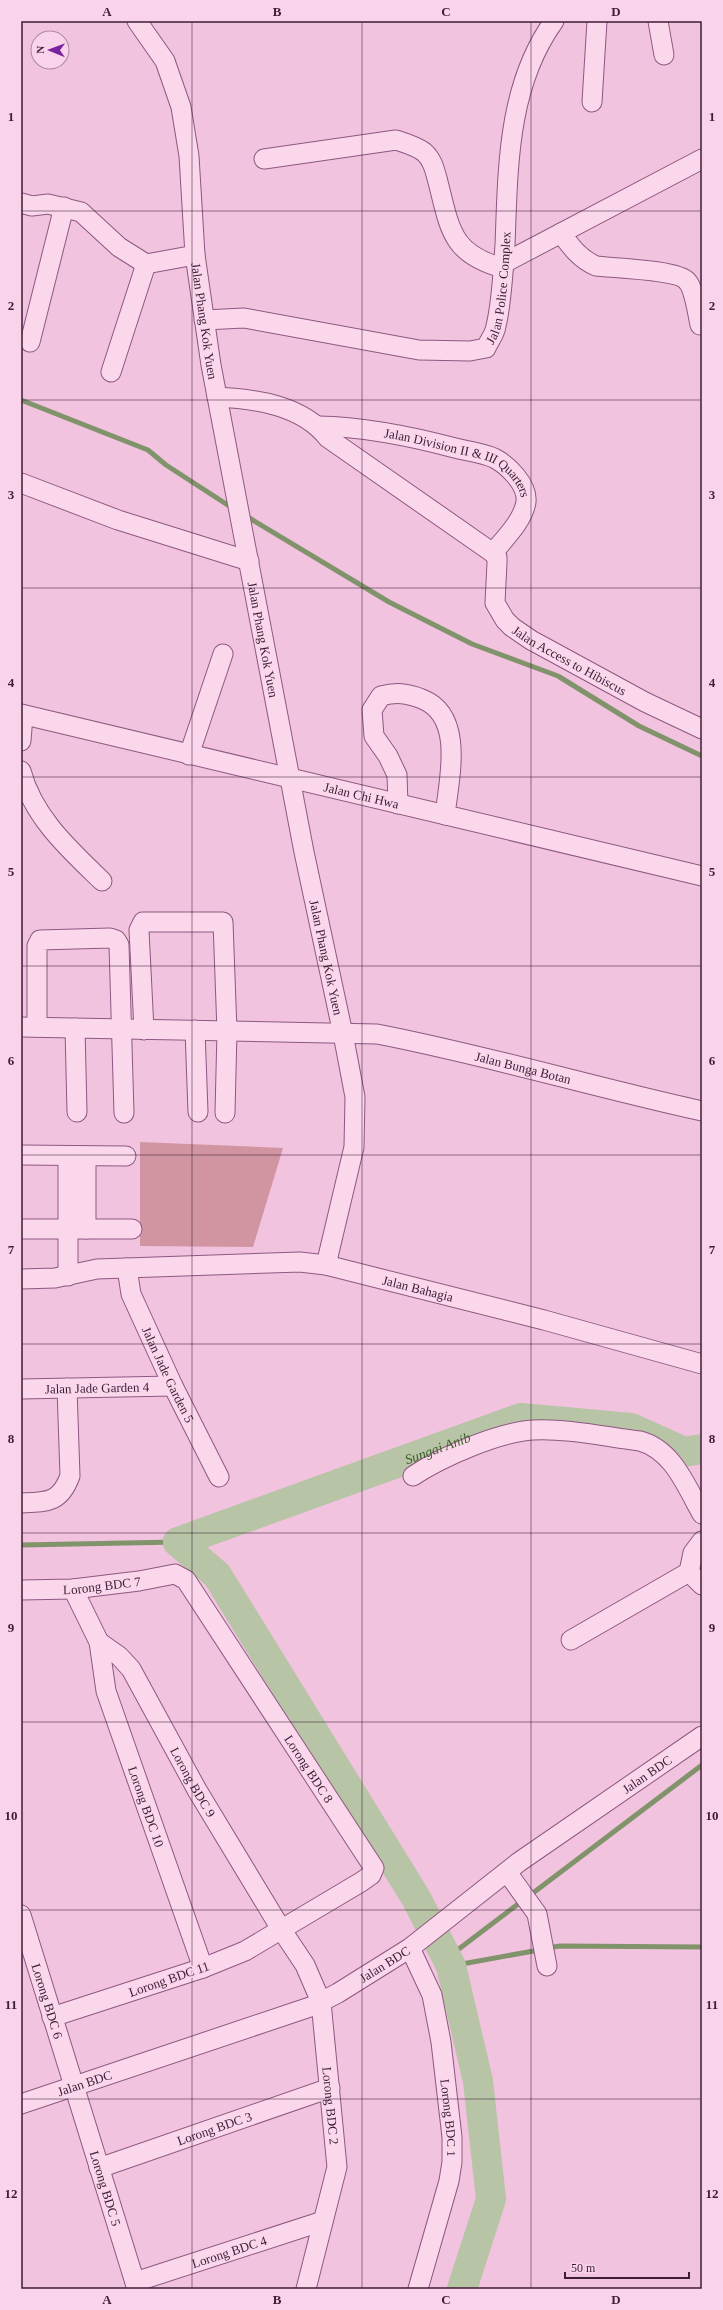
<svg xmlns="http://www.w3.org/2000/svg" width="723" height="2310" font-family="Georgia,serif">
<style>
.green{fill:#d095a0}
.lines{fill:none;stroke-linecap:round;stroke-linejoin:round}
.stream{stroke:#81936b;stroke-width:5}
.river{stroke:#b7c4a5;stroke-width:30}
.minor-casing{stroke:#8d5881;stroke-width:21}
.minor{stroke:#fbd7ec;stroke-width:19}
.grid{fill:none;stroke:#3c1d36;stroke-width:1;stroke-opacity:0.55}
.labels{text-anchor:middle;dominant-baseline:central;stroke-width:3.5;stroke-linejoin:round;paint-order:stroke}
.street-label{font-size:13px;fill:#3c1d36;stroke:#f8d3e9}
.water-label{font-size:14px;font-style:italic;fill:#3d5d2b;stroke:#f8d3e9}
.neatline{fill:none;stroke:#3c1d36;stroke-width:1.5}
.grid-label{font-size:13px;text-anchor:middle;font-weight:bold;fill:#3c1d36}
</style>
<rect width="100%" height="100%" fill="#f1c3de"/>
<path class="green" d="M 140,1142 L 283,1148 L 253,1247 L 140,1246 Z"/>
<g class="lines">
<path class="stream" d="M 21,400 L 148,450 L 166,465 L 234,509
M 246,516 L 389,602 L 472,644 L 558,676 L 639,726 L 702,756
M 21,1545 L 178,1542
M 529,1896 L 702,1765
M 547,1948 L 560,1946 L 702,1947
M 447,1958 L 522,1901
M 451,1966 L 539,1950"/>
<g class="river">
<path d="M 178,1542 L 217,1575 L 416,1898 L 451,1966 L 478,2081 L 491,2199 L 462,2289"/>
<path id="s1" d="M 178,1542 L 521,1418 L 631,1428 L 684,1452 L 702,1449"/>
</g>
<defs>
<g id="minor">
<path id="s2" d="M 137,21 L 165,61 L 181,107 L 189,156 L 195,255 L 211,365 L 304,852 L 343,1034 L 355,1097 L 354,1147 L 326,1265"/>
<path d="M 658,21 L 664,55"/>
<path d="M 592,102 L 597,21"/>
<path d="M 264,159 L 396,140 C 405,143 416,146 424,152 C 433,160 435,171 438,182 C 450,229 451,254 503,268"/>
<path d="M 21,203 L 32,206 L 48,204 L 81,212 L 119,247 L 146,264 L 195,255"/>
<path d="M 561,233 C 571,247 580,259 596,266 C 613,268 678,270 687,281 C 694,288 698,315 700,325"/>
<path d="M 504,263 L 702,159"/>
<path id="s3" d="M 204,320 L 244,318 L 419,350 L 470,351 L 486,348 C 489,341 495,334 496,326 C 502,301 503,271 505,245 C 508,169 507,86 554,21"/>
<path d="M 30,342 L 64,207"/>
<path d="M 111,372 L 146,264"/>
<path id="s4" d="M 217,397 C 256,399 302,405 328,438 L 493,553 L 497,557 L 497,563 L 495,603 L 505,620 L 512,627 L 531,640 L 645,702 L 702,729"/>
<path id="s5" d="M 318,426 C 366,427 410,436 455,448 C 467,451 483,453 494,458 C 508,465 528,485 526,502 C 523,521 504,539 493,553"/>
<path d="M 21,483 L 118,520 L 249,561"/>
<path id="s6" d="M 21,714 L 702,876"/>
<path d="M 21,741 L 23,715"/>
<path d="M 189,755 L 223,654"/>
<path d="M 21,771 C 33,817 69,849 102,881"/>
<path d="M 398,804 L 397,775 L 388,756 L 374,736 L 372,710 L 381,696 C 396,692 407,693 422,699 C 465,716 449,779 445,815"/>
<path id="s7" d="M 21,1027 L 377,1034 C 486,1055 593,1087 702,1111"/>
<path d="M 37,1027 L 37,946 L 40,940 L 110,938 L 116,940 L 119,945 L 124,1113"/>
<path d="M 75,1028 L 77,1112"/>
<path d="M 144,1030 L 139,930 L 143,922 L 223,922 L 227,1031 L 225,1113"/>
<path d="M 195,1030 L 198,1112"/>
<path d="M 21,1155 L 126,1156"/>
<path d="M 68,1156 L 68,1276"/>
<path d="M 86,1156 L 86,1229"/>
<path d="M 21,1229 L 132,1229"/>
<path id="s8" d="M 127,1268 L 131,1294 L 173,1386 L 219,1477"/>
<path id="s9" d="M 21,1279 L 55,1278 L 97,1269 L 300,1262 L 326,1265 L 544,1320 L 702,1364"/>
<path id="s10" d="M 21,1389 L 173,1386"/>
<path d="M 413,1476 C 441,1457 499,1432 533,1430 C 565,1428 607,1437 640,1441 C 673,1450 686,1486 702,1514"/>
<path d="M 21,1503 C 47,1502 60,1503 70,1476 L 67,1388"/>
<path d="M 702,1541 L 693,1553 L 689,1572 L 702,1585"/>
<path id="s11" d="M 73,1589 L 99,1642 L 106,1691 L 203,1968"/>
<path id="s12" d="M 21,1590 L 73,1589 L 139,1581 L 175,1574 L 186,1580 L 374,1868 L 371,1875 L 361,1882 L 245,1951 L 203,1968 L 52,2017"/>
<path d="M 571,1640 L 689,1572"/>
<path id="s13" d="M 99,1642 L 119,1656 L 131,1669 L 197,1790 L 281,1929 L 305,1965 L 321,2002 L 337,2167 L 306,2289"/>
<path d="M 507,1872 L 537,1914 L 547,1966"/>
<path id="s14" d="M 21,1915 L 137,2289"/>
<path id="s15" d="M 410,1948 L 432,1995 L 441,2042 L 452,2137 L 452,2162 L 449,2181 L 418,2289"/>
<path id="s16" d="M 21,2104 L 313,2006 L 338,1993 L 410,1948 L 519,1862 L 702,1736"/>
<path id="s17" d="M 99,2168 L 330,2088"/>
<path id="s18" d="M 135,2282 L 323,2221"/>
</g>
</defs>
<use href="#minor" class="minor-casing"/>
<use href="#minor" class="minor"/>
</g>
<path class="grid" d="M 192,21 L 192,2289M 362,21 L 362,2289M 531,21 L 531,2289M 21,211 L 702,211M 21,400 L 702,400M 21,588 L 702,588M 21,777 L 702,777M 21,966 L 702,966M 21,1155 L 702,1155M 21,1344 L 702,1344M 21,1533 L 702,1533M 21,1722 L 702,1722M 21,1910 L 702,1910M 21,2099 L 702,2099"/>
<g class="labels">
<g class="street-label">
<text stroke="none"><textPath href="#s3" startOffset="348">Jalan Police Complex</textPath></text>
<text stroke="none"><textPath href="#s2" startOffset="313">Jalan Phang Kok Yuen</textPath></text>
<text stroke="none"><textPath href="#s5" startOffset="149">Jalan Division II &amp; III Quarters</textPath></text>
<text stroke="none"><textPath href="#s2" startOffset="637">Jalan Phang Kok Yuen</textPath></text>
<text stroke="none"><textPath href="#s4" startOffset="471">Jalan Access to Hibiscus</textPath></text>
<text stroke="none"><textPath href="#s6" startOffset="350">Jalan Chi Hwa</textPath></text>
<text stroke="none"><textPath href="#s2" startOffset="961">Jalan Phang Kok Yuen</textPath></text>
<text stroke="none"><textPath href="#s7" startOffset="506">Jalan Bunga Botan</textPath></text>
<text stroke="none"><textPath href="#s9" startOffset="401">Jalan Bahagia</textPath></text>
<text stroke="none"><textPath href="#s8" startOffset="115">Jalan Jade Garden 5</textPath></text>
<text stroke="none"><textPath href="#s10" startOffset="76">Jalan Jade Garden 4</textPath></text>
<text stroke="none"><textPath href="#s12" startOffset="81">Lorong BDC 7</textPath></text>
<text stroke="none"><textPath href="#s12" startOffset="393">Lorong BDC 8</textPath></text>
<text stroke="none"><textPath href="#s16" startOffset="715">Jalan BDC</textPath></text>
<text stroke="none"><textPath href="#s13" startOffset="171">Lorong BDC 9</textPath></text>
<text stroke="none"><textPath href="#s11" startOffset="231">Lorong BDC 10</textPath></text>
<text stroke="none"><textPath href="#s16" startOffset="391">Jalan BDC</textPath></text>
<text transform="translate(169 1979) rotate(-19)">Lorong BDC 11</text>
<text stroke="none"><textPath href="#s14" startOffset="90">Lorong BDC 6</textPath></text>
<text stroke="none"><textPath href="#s16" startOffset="67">Jalan BDC</textPath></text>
<text stroke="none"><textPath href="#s13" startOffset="530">Lorong BDC 2</textPath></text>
<text stroke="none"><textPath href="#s15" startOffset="176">Lorong BDC 1</textPath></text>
<text stroke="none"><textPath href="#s17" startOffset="122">Lorong BDC 3</textPath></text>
<text stroke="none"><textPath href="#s14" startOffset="286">Lorong BDC 5</textPath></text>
<text stroke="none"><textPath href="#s18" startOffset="99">Lorong BDC 4</textPath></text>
</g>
<g class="water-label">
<text stroke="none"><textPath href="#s1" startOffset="276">Sungai Anib</textPath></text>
</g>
</g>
<rect width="723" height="2310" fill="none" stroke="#f8d3e9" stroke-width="44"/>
<g transform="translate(50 50) rotate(271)"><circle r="19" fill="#f8d3e9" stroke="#ad8aa1"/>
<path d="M0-3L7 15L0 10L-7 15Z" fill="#7a23a1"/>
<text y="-6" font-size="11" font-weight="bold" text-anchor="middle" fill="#3c1d36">N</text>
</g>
<path d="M565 2272v6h124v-6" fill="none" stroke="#3c1d36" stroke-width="2"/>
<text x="571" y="2272" font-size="12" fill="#3c1d36" stroke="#f8d3e9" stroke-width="3" paint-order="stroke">50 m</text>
<rect x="22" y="22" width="679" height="2266" class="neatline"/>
<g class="grid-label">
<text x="107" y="16">A</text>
<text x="277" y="16">B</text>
<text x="446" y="16">C</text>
<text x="616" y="16">D</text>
<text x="11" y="121">1</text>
<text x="712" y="121">1</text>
<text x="11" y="310">2</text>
<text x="712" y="310">2</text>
<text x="11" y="499">3</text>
<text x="712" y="499">3</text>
<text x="11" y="687">4</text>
<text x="712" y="687">4</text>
<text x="11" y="876">5</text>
<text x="712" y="876">5</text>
<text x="11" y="1065">6</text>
<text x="712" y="1065">6</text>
<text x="11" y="1254">7</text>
<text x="712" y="1254">7</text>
<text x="11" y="1443">8</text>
<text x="712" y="1443">8</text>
<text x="11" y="1632">9</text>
<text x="712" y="1632">9</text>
<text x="11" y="1820">10</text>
<text x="712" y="1820">10</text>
<text x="11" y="2009">11</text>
<text x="712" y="2009">11</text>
<text x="11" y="2198">12</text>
<text x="712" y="2198">12</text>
<text x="107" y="2304">A</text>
<text x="277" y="2304">B</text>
<text x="446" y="2304">C</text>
<text x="616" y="2304">D</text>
</g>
</svg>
